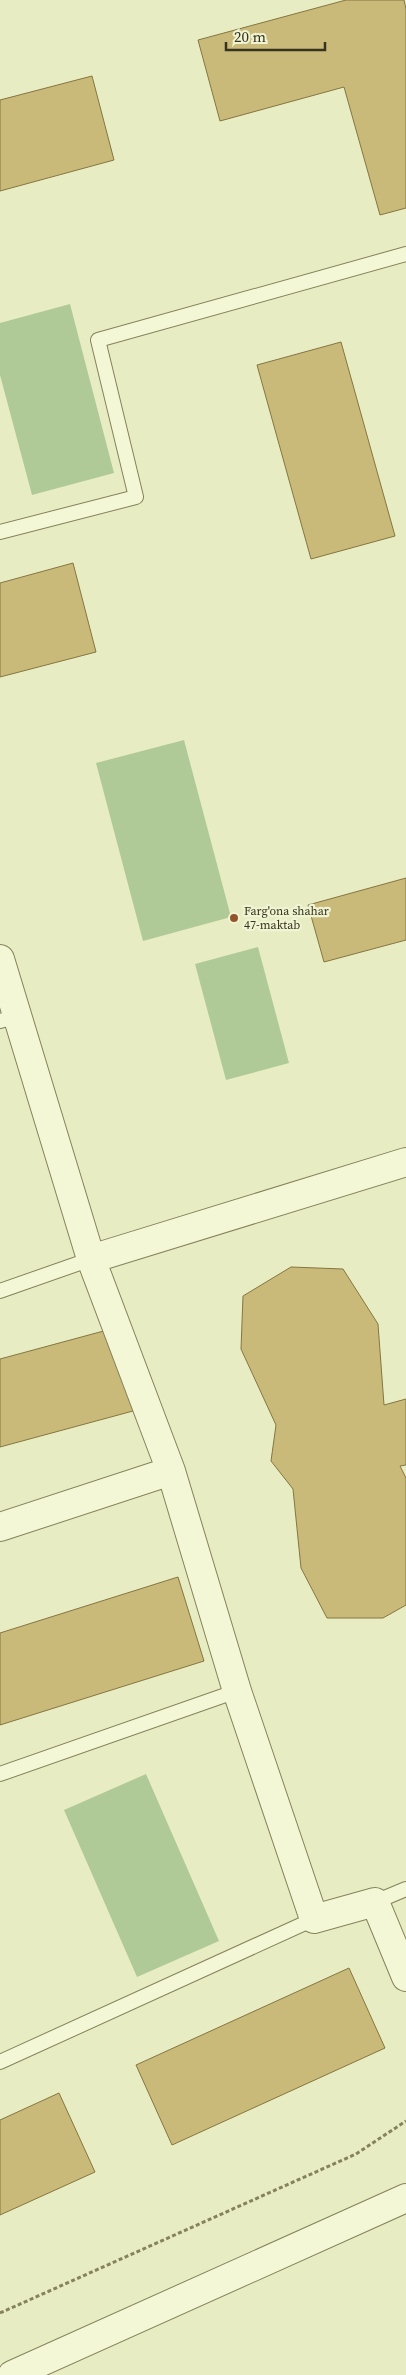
<svg xmlns="http://www.w3.org/2000/svg" width="406" height="2375" font-family="'Source Serif 4',serif">
<style>
.green{fill:#b0ca97}
.building{fill:#c9ba7a;stroke:#847641}
.lines{fill:none;stroke-linecap:round;stroke-linejoin:round}
.lane-casing{stroke:#86825a;stroke-width:16}
.street-casing{stroke:#86825a;stroke-width:30}
.path{stroke:#86825a;stroke-width:3;stroke-dasharray:4 2.5;stroke-linecap:butt}
.lane{stroke:#f4f7d6;stroke-width:14}
.street{stroke:#f4f7d6;stroke-width:28}
.poi-dot{fill:#92542d;stroke:#f0f4d2;stroke-width:2}
.labels{text-anchor:middle;dominant-baseline:central;stroke-width:4.5;stroke-linejoin:round;paint-order:stroke}
.poi-label{font-size:12px;fill:#36331e;stroke:#f0f4d2;text-anchor:start}
</style>
<rect width="100%" height="100%" fill="#e8ecc3"/>
<path class="green" d="M 70,304 L 114,473 L 32,495 L 0,375 L 0,323 Z
M 184,740 L 231,917 L 143,941 L 96,763 Z
M 258,947 L 289,1063 L 226,1080 L 195,964 Z
M 146,1774 L 219,1941 L 137,1977 L 64,1810 Z"/>
<path class="building" d="M 346,0 L 404,0 L 406,9 L 406,208 L 380,215 L 344,87 L 220,121 L 198,40 Z
M 92,76 L 114,160 L 0,191 L 0,100 Z
M 341,342 L 395,536 L 311,559 L 257,365 Z
M 73,563 L 96,652 L 0,677 L 0,583 Z
M 406,878 L 406,940 L 324,962 L 308,905 Z
M 291,1267 L 343,1269 L 378,1324 L 384,1405 L 406,1399 L 406,1465 L 400,1466 L 406,1478 L 406,1605 L 383,1618 L 327,1618 L 301,1568 L 293,1489 L 271,1461 L 276,1425 L 241,1349 L 243,1296 Z
M 111,1329 L 133,1411 L 0,1447 L 0,1359 Z
M 178,1577 L 204,1661 L 0,1725 L 0,1633 Z
M 349,1968 L 385,2048 L 172,2145 L 136,2065 Z
M 59,2093 L 95,2172 L 0,2215 L 0,2120 Z"/>
<g class="lines">
<defs>
<path id="lane" d="M 0,532 L 136,497 L 98,340 L 406,254
M 0,1021 L 18,1016
M 0,1291 L 91,1259
M 0,1774 L 237,1691
M 375,1902 L 406,1889
M 0,2062 L 314,1919"/>
<path id="street" d="M 0,959 L 91,1259 L 406,1162
M 91,1259 L 171,1471 L 237,1691 L 314,1919 L 375,1902 L 406,1977
M 0,1527 L 171,1471
M 12,2375 L 406,2198"/>
</defs>
<use href="#lane" class="lane-casing"/>
<use href="#street" class="street-casing"/>
<path class="path" d="M 0,2313 L 356,2154 L 406,2121"/>
<use href="#lane" class="lane"/>
<use href="#street" class="street"/>
</g>
<circle class="poi-dot" cx="234" cy="918" r="5"/>
<g class="labels">
<g class="poi-label">
<text x="244" y="911">Farg'ona shahar<tspan x="244" dy="14">47-maktab</tspan></text>
</g>
</g>
<path d="M226 42v8h99v-8" fill="none" stroke="#36331e" stroke-width="2.5"/>
<text x="234" y="42" font-size="15" fill="#36331e" stroke="#f0f4d2" stroke-width="4" paint-order="stroke">20 m</text>
</svg>
